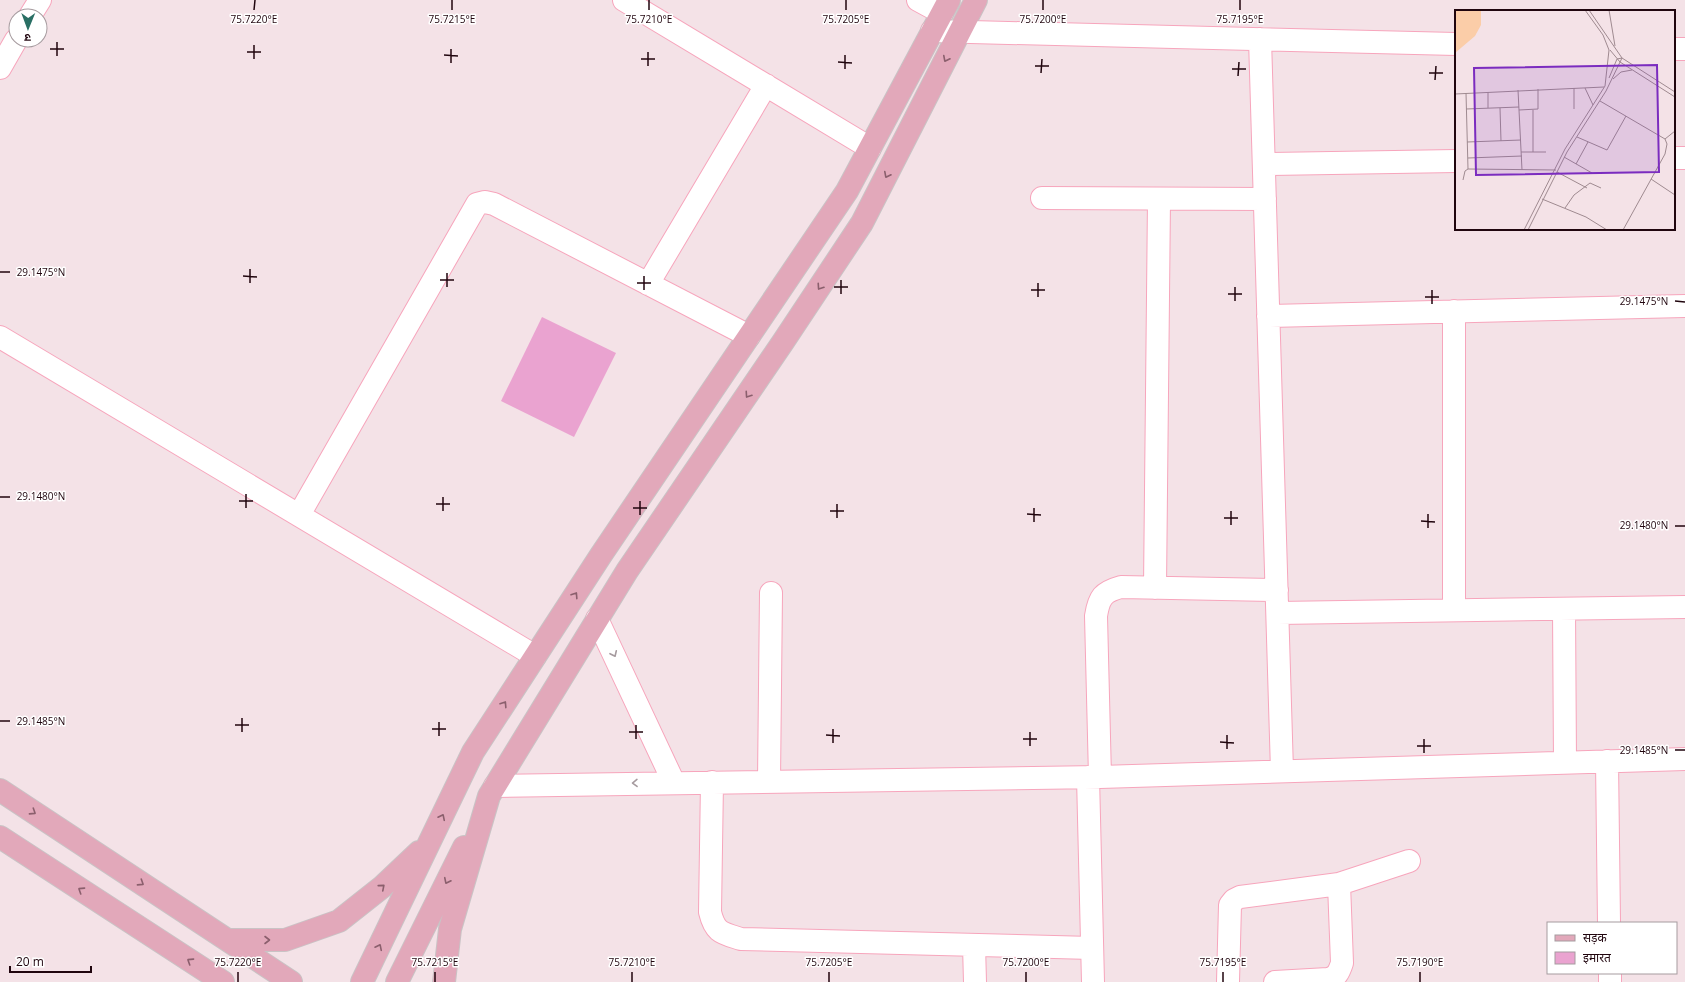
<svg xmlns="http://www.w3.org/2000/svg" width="1685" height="982" font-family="'Open Sans','Noto Sans Devanagari',sans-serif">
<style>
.building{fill:#eaa3d0}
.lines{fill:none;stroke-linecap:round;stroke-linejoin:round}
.minor-casing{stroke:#f7a5bc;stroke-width:24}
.major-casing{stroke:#c9c3c5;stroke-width:24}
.minor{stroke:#fff;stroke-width:22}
.major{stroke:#e2a8ba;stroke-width:22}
.oneway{stroke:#8b5f6d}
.oneway2{stroke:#a69b9f}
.ticks{fill:none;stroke:#20050e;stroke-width:1.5}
.inset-road{fill:none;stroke:#9f8a90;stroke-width:1}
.view{fill:#7b2cbf;fill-opacity:0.15;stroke:#7b2cbf;stroke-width:2}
.inset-edge{fill:none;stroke:#20050e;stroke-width:2}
.ticks-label{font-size:10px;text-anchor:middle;fill:#20050e;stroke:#fff;stroke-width:3;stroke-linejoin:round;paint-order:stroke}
</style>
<rect width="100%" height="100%" fill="#f4e2e7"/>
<path class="building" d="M 542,317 L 616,353 L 574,437 L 501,401 Z"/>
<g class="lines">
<defs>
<path id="minor" d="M 624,0 L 870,148
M 918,0 L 942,13
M 30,16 L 40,0
M 932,31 L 1456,44
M 1260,39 L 1282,771
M 1674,49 L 1685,49
M 0,68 L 16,40
M 1674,158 L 1685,158
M 1264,164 L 1456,161
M 1042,198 L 1265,199
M 648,284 L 766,85
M 1454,311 L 1454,610
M 1268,316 L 1685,306
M 0,337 L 535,656
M 299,515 L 477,204 L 485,202 L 494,204 L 749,336
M 1155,588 L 1159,199
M 1564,609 L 1565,762
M 1278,613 L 1685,607
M 597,619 L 674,783
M 1607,761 L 1609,923
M 1088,777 L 1093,982
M 1100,777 L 1096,616 C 1099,597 1103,592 1121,587 L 1277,590
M 769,781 L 771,593
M 712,782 L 710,912 C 715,933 722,933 741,939 L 1092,948
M 495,786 L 1100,777 L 1685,759
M 974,945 L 975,982
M 1610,973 L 1610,982
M 1228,982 L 1230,905 L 1234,900 L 1240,897 L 1339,884 L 1409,861
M 1275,982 L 1328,979 C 1337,977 1339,972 1342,963 L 1339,884"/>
<path id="major" d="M 0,790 L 291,982
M 0,837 L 223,982
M 228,940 L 285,940 L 339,921 L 382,887 L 419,852
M 362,982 L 473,752 L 601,555 L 847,191 L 949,0
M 397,982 L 464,847
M 444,982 L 450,929 L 489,796 L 627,571 L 783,342 L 862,223 L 976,0"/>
</defs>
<use href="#minor" class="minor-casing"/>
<use href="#major" class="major-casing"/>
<use href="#minor" class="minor"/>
<use href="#major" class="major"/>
</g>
<defs><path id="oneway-chevron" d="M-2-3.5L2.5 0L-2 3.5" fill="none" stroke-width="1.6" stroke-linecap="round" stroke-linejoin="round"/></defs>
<g class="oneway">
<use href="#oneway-chevron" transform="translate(946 59) rotate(117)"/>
<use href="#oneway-chevron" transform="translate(887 175) rotate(117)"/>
<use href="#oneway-chevron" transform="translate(820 287) rotate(124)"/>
<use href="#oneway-chevron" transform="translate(748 395) rotate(124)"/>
<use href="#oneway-chevron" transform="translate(575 595) rotate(-57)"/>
<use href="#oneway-chevron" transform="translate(504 704) rotate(-57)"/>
<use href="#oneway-chevron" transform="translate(33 812) rotate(33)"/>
<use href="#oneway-chevron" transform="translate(442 817) rotate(-64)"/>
<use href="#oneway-chevron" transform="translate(447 881) rotate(116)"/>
<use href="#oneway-chevron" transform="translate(141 883) rotate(33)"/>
<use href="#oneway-chevron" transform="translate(382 887) rotate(-41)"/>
<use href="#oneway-chevron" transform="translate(81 890) rotate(-147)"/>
<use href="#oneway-chevron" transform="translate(267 940)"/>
<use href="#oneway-chevron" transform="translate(379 947) rotate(-64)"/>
<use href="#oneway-chevron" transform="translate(190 961) rotate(-147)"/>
</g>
<g class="oneway2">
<use href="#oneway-chevron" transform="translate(614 654) rotate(65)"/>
<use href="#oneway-chevron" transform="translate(635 783) rotate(179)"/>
</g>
<path class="ticks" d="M 254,10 L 255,0M 452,10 L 452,0M 649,10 L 649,0M 846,10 L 846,0M 1043,10 L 1043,0M 1240,10 L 1240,0M 50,49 L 64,49M 247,52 L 261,52M 444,55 L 458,56M 57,56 L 57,42M 254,59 L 254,45M 641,59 L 655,59M 838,62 L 852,63M 451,63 L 451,49M 648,66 L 648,52M 1035,66 L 1049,66M 845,69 L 845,55M 1232,69 L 1246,69M 1041,73 L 1042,59M 1429,73 L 1443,73M 1238,76 L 1239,62M 1435,80 L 1436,66M 0,272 L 10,272M 243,276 L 257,277M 440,280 L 454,280M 250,283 L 250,269M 637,283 L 651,283M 447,287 L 447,273M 834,287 L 848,287M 644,290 L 644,276M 1031,290 L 1045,290M 841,294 L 841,280M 1228,294 L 1242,294M 1038,297 L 1038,283M 1425,297 L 1439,297M 1235,301 L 1235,287M 1675,301 L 1685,302M 1432,304 L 1432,290M 0,497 L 10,497M 239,501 L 253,501M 436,504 L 450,504M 246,508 L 246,494M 633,508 L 647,508M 443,511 L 443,497M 830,511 L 844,511M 1027,514 L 1041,515M 640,515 L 640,501M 837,518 L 837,504M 1224,518 L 1238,518M 1421,521 L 1435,522M 1034,522 L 1034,508M 1231,525 L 1231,511M 1675,526 L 1685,526M 1428,528 L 1428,514M 0,721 L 10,721M 235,725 L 249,725M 432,729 L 446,729M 242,732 L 242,718M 629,732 L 643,732M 826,735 L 840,736M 439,736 L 439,722M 636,739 L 636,725M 1023,739 L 1037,739M 1220,742 L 1234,743M 833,743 L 833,729M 1030,746 L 1030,732M 1417,746 L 1431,746M 1227,749 L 1227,735M 1675,750 L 1685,750M 1424,753 L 1424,739M 238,982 L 238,972M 435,982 L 435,972M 632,982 L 632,972M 829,982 L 829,972M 1026,982 L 1026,972M 1223,982 L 1223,972M 1420,982 L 1420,972"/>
<g transform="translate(1455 10)">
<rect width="220" height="220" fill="#f4e2e7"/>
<path d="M 0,0 L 26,0 L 26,15 L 20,26 L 0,43 Z" fill="#fbcda8"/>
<path class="inset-road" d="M 154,0 L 160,36M 155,40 L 165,52 L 220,87M 154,68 L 162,49 L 167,48 L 220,82M 158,69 L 166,62 L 177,60M 119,78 L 119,99M 130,78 L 138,95M 63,80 L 67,160M 33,82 L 33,98M 11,83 L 13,159M 0,84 L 149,77M 145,91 L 210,129 L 212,134 L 210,144 L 168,220M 45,98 L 46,131M 11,99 L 64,97M 64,100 L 83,99 L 83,79M 78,100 L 78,142M 122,127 L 152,140 L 171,106M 210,129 L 220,121M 12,132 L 66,130M 66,142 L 91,142M 109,147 L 137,163M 13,148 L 67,146M 121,154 L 133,132M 102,162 L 132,178M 196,169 L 220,185M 8,170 L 10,161 L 13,159 L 101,160M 87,189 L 131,207 L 152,220M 110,198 L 119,185 L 135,173 L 146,178M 69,220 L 110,139 L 150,76 L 154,40 L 148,25 L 130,0M 73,220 L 112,142 L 151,81 L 167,48 L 134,0"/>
<path class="view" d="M 202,55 L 204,162 L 21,165 L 19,58 Z"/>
<rect width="220" height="220" class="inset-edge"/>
</g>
<g class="ticks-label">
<text x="254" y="23">75.7220°E</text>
<text x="452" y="23">75.7215°E</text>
<text x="649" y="23">75.7210°E</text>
<text x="846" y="23">75.7205°E</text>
<text x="1043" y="23">75.7200°E</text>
<text x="1240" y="23">75.7195°E</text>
<text x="41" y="276">29.1475°N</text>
<text x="1644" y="305">29.1475°N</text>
<text x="41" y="500">29.1480°N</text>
<text x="1644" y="529">29.1480°N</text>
<text x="41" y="725">29.1485°N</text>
<text x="1644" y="754">29.1485°N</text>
<text x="238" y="966">75.7220°E</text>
<text x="435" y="966">75.7215°E</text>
<text x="632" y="966">75.7210°E</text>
<text x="829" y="966">75.7205°E</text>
<text x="1026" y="966">75.7200°E</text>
<text x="1223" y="966">75.7195°E</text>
<text x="1420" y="966">75.7190°E</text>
</g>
<rect x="1547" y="922" width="130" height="52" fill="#ffffff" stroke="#a69b9f"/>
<rect x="1555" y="935" width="20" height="6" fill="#e2a8ba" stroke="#a69b9f"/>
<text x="1583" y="942" font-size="12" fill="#20050e">सड़क</text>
<rect x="1555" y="952" width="20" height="12" fill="#eaa3d0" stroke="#a69b9f"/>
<text x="1583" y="962" font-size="12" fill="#20050e">इमारत</text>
<g transform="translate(28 28) rotate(181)"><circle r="19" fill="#ffffff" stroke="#a69b9f"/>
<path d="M0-3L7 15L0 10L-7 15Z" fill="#296f64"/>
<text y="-6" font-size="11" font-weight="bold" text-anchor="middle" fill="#20050e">उ</text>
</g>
<path d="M10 966v6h81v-6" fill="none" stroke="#20050e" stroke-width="2"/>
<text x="16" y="966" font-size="12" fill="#20050e" stroke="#ffffff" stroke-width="3" paint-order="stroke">20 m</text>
</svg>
